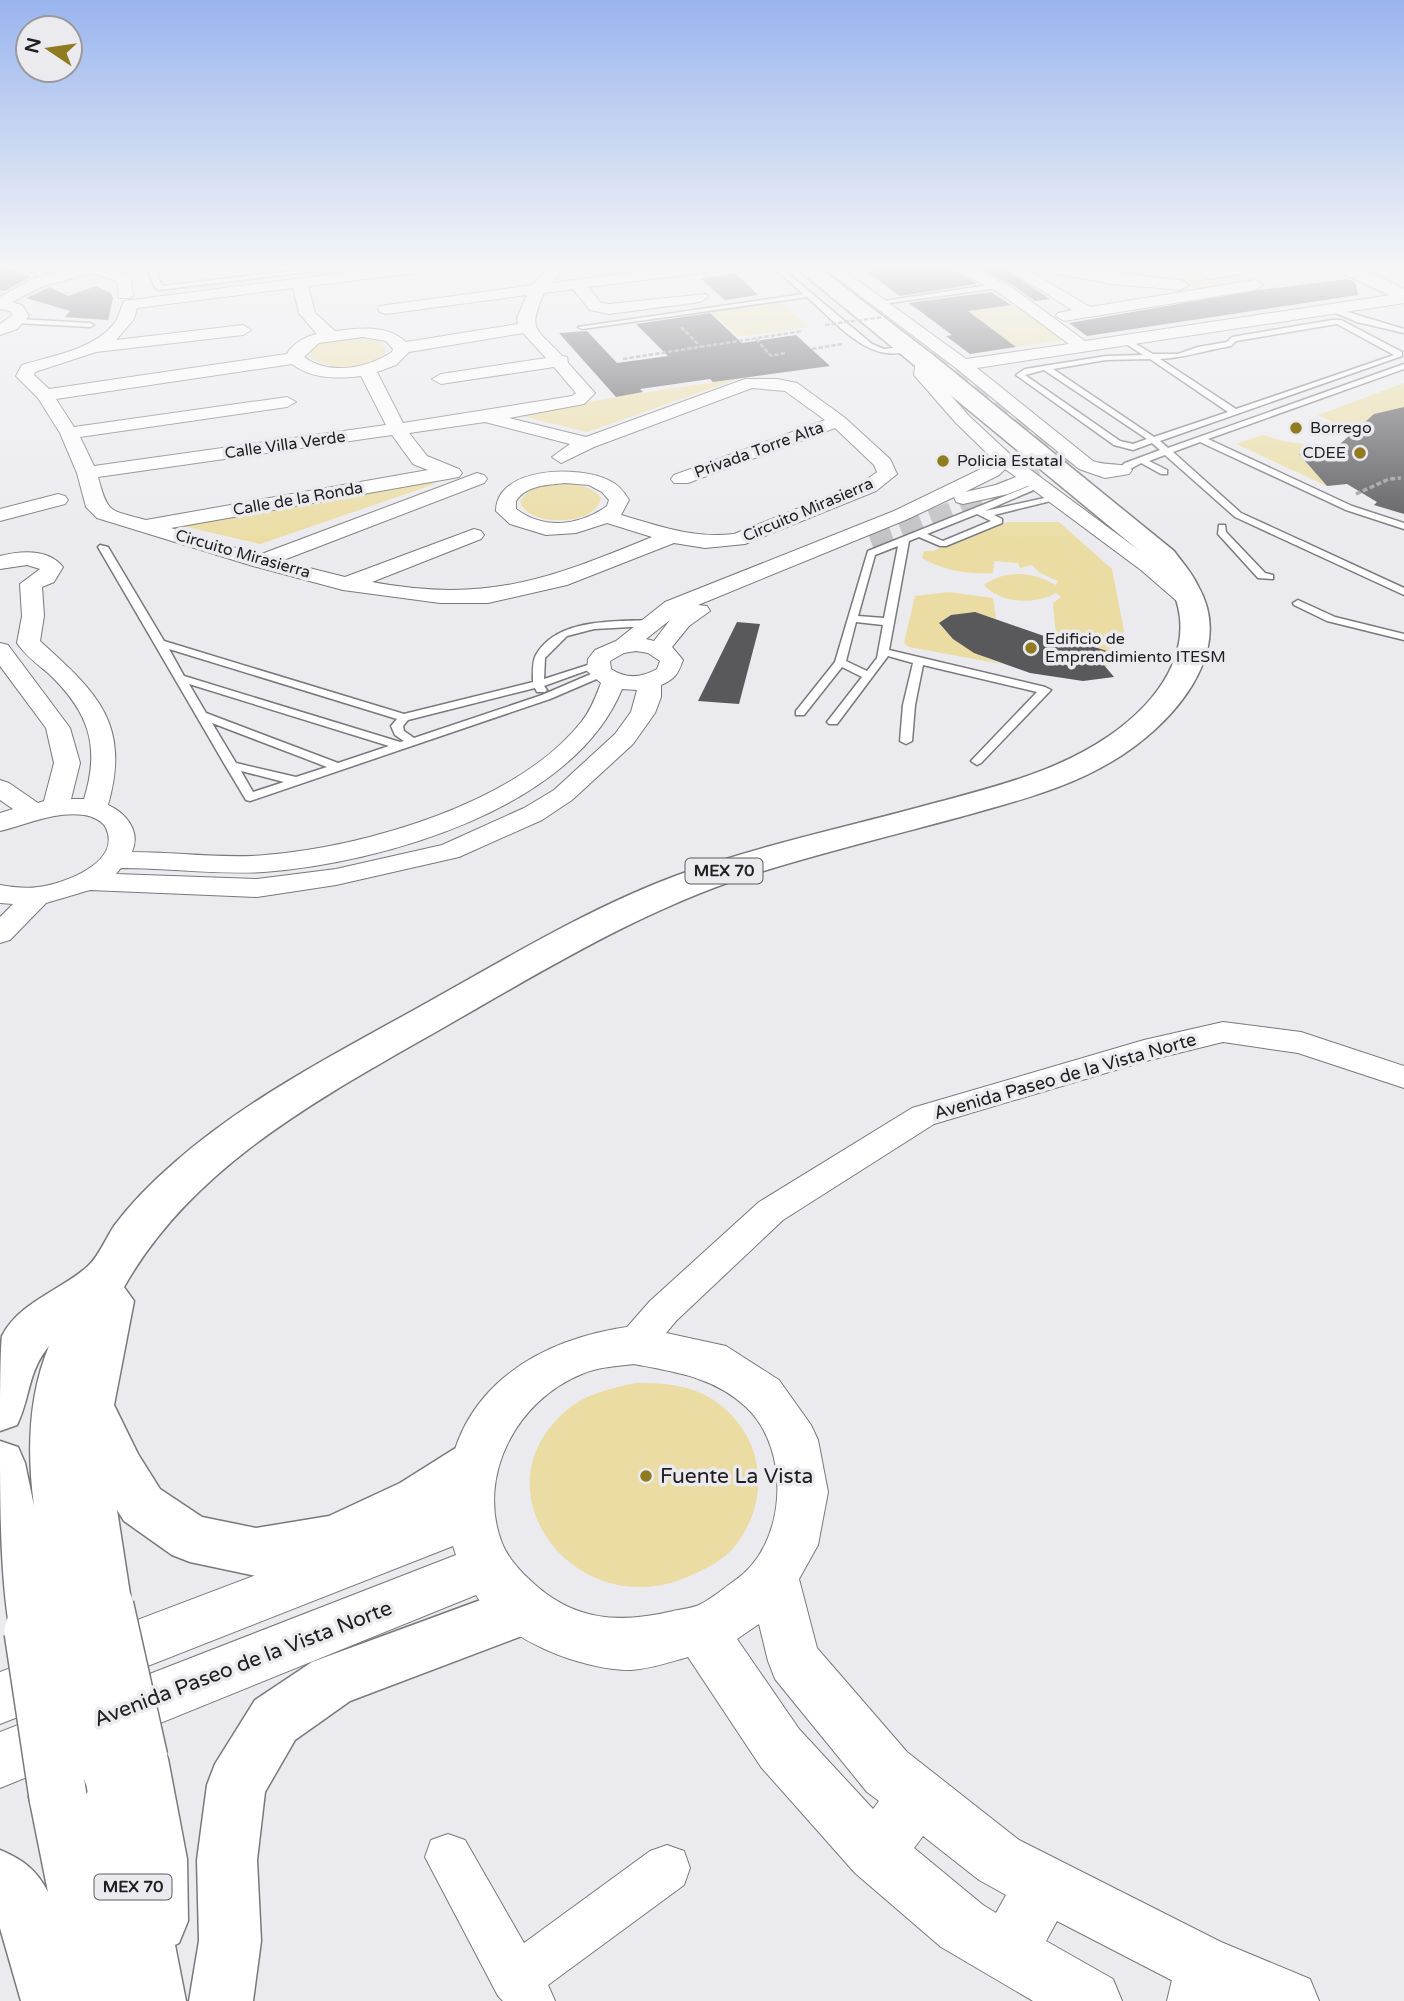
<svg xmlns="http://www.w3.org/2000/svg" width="1404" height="2001" font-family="'Varela Round',sans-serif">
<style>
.green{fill:#eadca2}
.building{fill:#59585b}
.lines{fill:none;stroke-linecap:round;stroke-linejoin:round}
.minor-tunnel-far1{stroke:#c2c2c5;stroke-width:17;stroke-dasharray:17 9;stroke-linecap:butt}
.minor-tunnel{stroke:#c2c2c5;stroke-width:22;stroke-dasharray:22 10;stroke-linecap:butt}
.service-casing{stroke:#79797c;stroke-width:3}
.minor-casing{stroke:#79797c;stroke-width:2}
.tertiary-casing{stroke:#79797c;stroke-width:2}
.trunk-casing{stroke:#79797c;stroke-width:3}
.path-far1{stroke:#9a999c;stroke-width:2.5;stroke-dasharray:4.5 2;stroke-linecap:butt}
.path{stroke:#9a999c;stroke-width:3.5;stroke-dasharray:5 2.5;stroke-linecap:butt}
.service{fill:#fff;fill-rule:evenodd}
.minor{fill:#fff;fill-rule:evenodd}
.tertiary{fill:#fff;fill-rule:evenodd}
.trunk{fill:#fff;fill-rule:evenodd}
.trunk-bridge-casing{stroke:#79797c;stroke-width:60;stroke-linecap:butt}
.path-bridge{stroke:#9a999c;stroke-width:2.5;stroke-dasharray:4.5 2;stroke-linecap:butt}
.trunk-bridge{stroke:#fff;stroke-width:57}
.poi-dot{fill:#907b21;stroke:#ebeaee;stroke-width:2.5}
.labels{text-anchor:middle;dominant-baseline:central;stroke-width:7;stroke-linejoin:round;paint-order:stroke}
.far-poi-label{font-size:16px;fill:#202021;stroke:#ebeaee;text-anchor:start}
.far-street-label{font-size:16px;fill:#202021;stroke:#ebeaee}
.shield{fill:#ebeaee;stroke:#5d5d5e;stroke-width:2}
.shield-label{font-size:16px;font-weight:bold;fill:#202021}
.street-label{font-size:18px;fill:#202021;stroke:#ebeaee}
.near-poi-label{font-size:21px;fill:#202021;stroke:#ebeaee;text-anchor:start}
.near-street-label{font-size:21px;fill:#202021;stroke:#ebeaee}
</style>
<rect width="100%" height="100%" fill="#ebeaee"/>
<path class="green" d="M 1160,266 L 1179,266 L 1199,278 L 1230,273 L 1248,283 L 1236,281 L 1208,286 L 1212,289 L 1197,288 Z
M 978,292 L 1000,307 L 1015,304 L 1063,340 L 1016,347 L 948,296 Z
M 779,301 L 809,327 L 739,337 L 710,311 Z
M 350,337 L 381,342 L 387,351 C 373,371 329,371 311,358 L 311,349 L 327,341 Z
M 741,378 L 587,432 L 518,415 L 616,397 Z
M 1404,383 L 1404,407 L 1374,414 L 1354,432 L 1318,415 Z
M 1263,435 L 1283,441 L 1335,449 L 1332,451 L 1299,454 L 1327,486 L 1236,444 Z
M 421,480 L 435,484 L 260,544 L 174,524 Z
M 563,483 C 578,484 592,486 601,498 C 597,526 529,528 520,502 C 528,486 547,485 563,483 Z
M 1008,522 L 1059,522 L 1112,569 L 1124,631 L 1106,668 L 1097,660 L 1106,651 L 1072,640 L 1067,644 L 1059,641 L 1060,638 L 1056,636 L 1053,603 L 1061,597 L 1056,593 C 1035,605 1001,604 984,585 C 1007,569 1033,572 1056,585 L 1058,581 L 1040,573 L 1032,565 L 1020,568 L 1018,563 L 994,561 L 993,573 C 967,574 945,571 922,558 L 924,551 L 933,551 Z
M 949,592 L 993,598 L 996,619 C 975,612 958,610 939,624 C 957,644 976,654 1001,664 L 909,647 L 904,643 L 915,596 Z
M 636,1383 C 659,1383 682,1384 703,1394 C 760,1423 775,1491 738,1542 C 725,1561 702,1571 682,1579 C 571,1622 470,1484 572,1406 C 591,1392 614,1388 636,1383 Z"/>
<path class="building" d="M 0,266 L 6,266 L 30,277 L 5,291 L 0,290 Z
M 867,266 L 947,266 L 977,284 L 900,296 L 867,272 L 873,271 Z
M 974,266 L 1000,266 L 1050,299 L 1035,301 L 1014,286 Z
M 735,273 L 758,295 L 725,300 L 701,279 Z
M 1348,279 L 1356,283 L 1358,295 L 1087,336 L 1069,323 L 1259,290 Z
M 96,286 L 111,293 L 113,298 L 108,320 L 65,317 L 70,311 L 26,298 L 50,287 L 68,296 Z
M 991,292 L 1011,305 L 968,311 L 1016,347 L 970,354 L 946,336 L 952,335 L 909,303 Z
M 710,313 L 742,343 L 796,335 L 830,366 L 713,382 L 710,379 L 640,389 L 643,392 L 616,397 L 559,333 L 587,331 L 617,363 L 668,356 L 636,324 Z
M 1404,407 L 1404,514 L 1374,505 L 1377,502 L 1347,484 L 1327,486 L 1299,454 L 1332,451 L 1374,414 Z
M 975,612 L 1067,644 L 1072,640 L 1107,651 L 1098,658 L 1114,677 L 1083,681 L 1030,673 L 974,653 L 953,639 L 939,623 L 951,615 Z
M 737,622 L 760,624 L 739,704 L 698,701 Z"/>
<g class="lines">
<path class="minor-tunnel-far1" d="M 936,352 L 1063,456 L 1067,466 L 1059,471"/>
<path class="minor-tunnel" d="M 872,544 L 1062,469"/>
<defs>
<path id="service" d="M 27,266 L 35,266 L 52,279 L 45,281 Z
M 146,266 L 154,266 L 162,286 L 333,266 L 356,266 L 159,290 L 155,288 Z
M 772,266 L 779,266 L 872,344 L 884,349 L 909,346 L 913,348 C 873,370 835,321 807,297 L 582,329 L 578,327 L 803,294 Z
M 995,284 L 998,284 L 998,288 L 875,305 L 871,303 Z
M 1331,307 L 1404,329 L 1404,333 L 1357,322 L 1331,311 Z
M 18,319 L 90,323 L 94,325 L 90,327 L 15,323 L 15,319 Z
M 1332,320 L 1341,320 L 1402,352 L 1402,356 L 1160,441 L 1168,448 L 1404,364 L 1404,369 L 1208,439 L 1352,506 L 1404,523 L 1404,529 L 1346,510 L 1200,442 L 1173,452 L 1241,513 L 1404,588 L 1404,595 L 1235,517 L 1165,455 L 1149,461 L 1167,470 L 1167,474 L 1161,474 L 1141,463 L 1125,472 L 1119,472 L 1117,470 L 1125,463 L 1160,450 L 1152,443 L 1133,450 L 1114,445 L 1016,375 L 1025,369 L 1106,356 L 1143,355 L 1123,342 L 1123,338 L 1126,338 L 1153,354 L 1178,354 L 1198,347 L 1227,342 L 1232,337 ZM 1337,324 L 1394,355 L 1236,409 L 1160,359 C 1184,358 1207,350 1231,346 L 1236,341 ZM 1150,359 L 1228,412 L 1154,437 L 1053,369 L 1106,360 ZM 1044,370 L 1147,439 L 1133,444 L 1120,441 L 1025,375 Z
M 1037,483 L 1045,485 L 985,511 L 1058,495 L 1063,498 L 994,515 L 1002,519 L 1002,523 L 946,546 L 940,546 L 919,537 L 909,541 L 889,650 L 1045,687 L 1051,690 L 981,763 L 977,765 L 971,761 L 1037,692 L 923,665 L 915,705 L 912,741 L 906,744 L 900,741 L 903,705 L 913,663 L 888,656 L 837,724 L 829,724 L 827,722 L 862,677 L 842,667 L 804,715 L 796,715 L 796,711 L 835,662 L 868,551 ZM 977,514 L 991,521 L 943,541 L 927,534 ZM 898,546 L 884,618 L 858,616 L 875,555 ZM 856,622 L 883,625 L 877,658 L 867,671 L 846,661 Z
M 1219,525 L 1225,525 L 1226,532 L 1265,573 L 1273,575 L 1273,579 L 1258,578 L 1218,534 Z
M 100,545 L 108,547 L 164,641 L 404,714 L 533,682 C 533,674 532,662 536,655 C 557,618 613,622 650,620 L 655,623 L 650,626 L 594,629 L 567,636 L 545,658 L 544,679 L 597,662 L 602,665 L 544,686 L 547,690 L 545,692 L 537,692 L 535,688 L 408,720 L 403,726 L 404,731 L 414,738 L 542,695 L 598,671 L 606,671 L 606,675 L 550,699 L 250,801 L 246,800 L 225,765 L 98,547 ZM 169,649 L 397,719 L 391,726 L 395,735 L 404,741 L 400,742 L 184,676 ZM 189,684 L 389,746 L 338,763 L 206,713 ZM 212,723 L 327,767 L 296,777 L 236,763 ZM 241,771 L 284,782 L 253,792 Z
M 1298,600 L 1335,617 L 1404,634 L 1404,640 L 1327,621 L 1294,605 L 1293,603 Z"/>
<path id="minor" d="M 80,266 L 108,266 L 107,268 L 130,276 L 133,295 L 131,298 L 119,298 L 117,281 L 92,273 L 41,287 L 12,302 L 22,305 L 29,316 L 17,329 L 0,335 L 0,324 L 13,315 L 10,311 L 0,309 L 0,297 L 30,280 Z
M 395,266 L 440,266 L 433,271 L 308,286 L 315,313 L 335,331 C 359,328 387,324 406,342 L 518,324 L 517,318 L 527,295 L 386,314 L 380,312 L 378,309 L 380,306 L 533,285 L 551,266 L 566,266 L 552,283 L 679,266 L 722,266 L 715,271 L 588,287 L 601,303 L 609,304 L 706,294 L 708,297 L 700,302 L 609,314 L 590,310 L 573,289 L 544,293 C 527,332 536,327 562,356 L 567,357 L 568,363 L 595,393 L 584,404 L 509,418 L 586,437 L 745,379 L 777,379 L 797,383 L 844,417 L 890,459 L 897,474 L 876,491 L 745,544 L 705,548 L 674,543 L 567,585 L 488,603 L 440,603 L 343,590 L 253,566 L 97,518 L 86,507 L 77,473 L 60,433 L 38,398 L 16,376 L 22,365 C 51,356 92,350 113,325 C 119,318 120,309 124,301 ZM 293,288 L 299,313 L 317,334 C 306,336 292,344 287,354 L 49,389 L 34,375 L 35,372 L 96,352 L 243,335 L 251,330 L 243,325 L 116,340 L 134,319 L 137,308 ZM 523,333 L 546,358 L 441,374 L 432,379 L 441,384 L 554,367 L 576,393 L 572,396 L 403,423 L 377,372 L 396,365 L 409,352 ZM 363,337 L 386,341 L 393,349 L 392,352 C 368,368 329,376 304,357 L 319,343 ZM 292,364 C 311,379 337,379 361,376 L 386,425 L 94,466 L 80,437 L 287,407 L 296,402 L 287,397 L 74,427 L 56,399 ZM 752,388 L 785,391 L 825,420 L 674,475 L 671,479 L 674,483 L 688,483 L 835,428 L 874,465 L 877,472 L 862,483 L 734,534 C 694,539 659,526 621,515 L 629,500 C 624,492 619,485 610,481 C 581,465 496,466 496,511 L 510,524 L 546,535 L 576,533 L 607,523 L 652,537 C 547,580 487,603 372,582 L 481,539 L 484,535 L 481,531 L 474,529 L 345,577 L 281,561 L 484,483 L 487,479 L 484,475 L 477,473 L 259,555 L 171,528 L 459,477 L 462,473 L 459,469 L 427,456 L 409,433 L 485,422 L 570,444 L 552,457 L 561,463 L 594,447 ZM 392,435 L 413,464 L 428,470 L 146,520 C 110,510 108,515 98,477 ZM 565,483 L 589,485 L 602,492 L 609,500 L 607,506 C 579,526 544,530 516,509 L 516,501 C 526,485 548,485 565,483 Z
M 821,266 L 838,266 L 966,359 L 1069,344 L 1001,294 L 949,266 L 968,266 L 1013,288 L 1085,341 L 1404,293 L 1404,303 L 977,368 L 1093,461 C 1105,466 1124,462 1132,470 L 1129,474 L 1105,478 L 1079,469 L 957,369 Z
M 1003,266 L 1021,266 L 1090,307 L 1255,280 L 1263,285 L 1255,290 L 1064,321 L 1056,316 L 1058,313 L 1072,310 Z
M 1036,266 C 1084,266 1132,276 1181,280 L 1189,285 L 1181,290 L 1113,284 L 1043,271 Z
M 1189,266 L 1207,266 L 1212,269 L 1229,266 L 1254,268 L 1246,273 L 1209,279 Z
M 925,355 L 934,360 L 932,374 L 969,416 L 1012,456 L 1179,580 L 1205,604 L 1202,609 L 1186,609 L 1141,570 L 1028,486 L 1008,494 L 963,504 L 956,502 L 954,497 L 908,519 L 698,605 L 707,606 L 710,611 L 689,626 L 672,647 L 683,660 C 678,674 675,679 661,685 L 661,697 L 655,713 L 633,744 L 572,800 L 542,820 L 459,857 L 336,885 L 257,897 L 90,890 L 46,903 L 10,940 L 0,943 L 0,917 L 13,904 L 0,903 L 0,885 C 12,887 25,889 38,887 C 63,884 122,863 106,828 C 103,821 92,816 84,815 C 54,811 29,824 0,831 L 0,813 L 13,809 L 0,800 L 0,780 L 9,783 L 38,803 L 44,801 L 54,763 L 46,728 L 0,666 L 0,643 L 8,645 L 70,728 L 80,763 L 71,799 L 84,799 C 101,745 88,711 48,673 C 37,664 25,655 17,643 L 22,616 L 20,584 L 40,569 L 27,565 L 0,569 L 0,556 C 20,551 48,548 63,567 L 54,582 L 42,587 L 44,616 L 40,641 C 97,693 131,723 108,805 C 126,813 141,831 132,852 C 176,852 222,859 265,855 C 365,847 518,803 582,721 C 591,710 596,696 601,683 L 587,671 L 588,659 L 595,650 L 616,641 L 665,602 L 894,511 L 985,467 L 993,459 L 956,423 L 914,375 L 916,360 ZM 1005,469 L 1016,477 L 996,485 L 965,492 L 999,475 ZM 670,620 L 654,641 L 646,639 ZM 636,651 L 648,653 L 660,661 L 657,669 C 641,678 626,679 611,669 L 610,661 L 624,653 ZM 622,689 L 637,690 L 631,712 L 615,734 L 554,790 L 524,808 L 442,845 L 336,869 L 257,879 L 116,874 L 121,868 C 168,868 217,875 264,872 C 382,863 573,809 622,689 Z
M 58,494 L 65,496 L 68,500 L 65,504 L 0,521 L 0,509 Z
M 1223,1022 L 1301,1032 L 1404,1066 L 1404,1088 L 1298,1053 L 1223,1042 L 1146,1061 L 934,1124 L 783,1220 L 676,1321 L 647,1356 L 634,1360 L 621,1356 L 616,1345 L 621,1334 L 650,1301 L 759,1202 L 912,1108 L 1144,1040 Z
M 448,1834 L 465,1840 L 524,1943 L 650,1851 L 667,1845 L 684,1851 L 690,1868 L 684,1885 L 548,1985 L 555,2001 L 503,2001 L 498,1996 L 425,1857 L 431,1840 Z
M 1200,1939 L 1217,1946 L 1224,1963 L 1217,2001 L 1167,2001 L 1176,1963 L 1183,1946 Z"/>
<path id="tertiary" d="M 1333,266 L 1357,266 L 1404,289 L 1404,302 L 1335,270 Z
M 634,1326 L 726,1346 L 779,1380 L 811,1425 L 818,1440 L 828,1492 L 818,1545 L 799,1579 L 817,1648 L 907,1752 L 1019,1840 L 1221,1942 L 1310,1979 L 1319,2001 L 1217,2001 L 1179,1984 L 1057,1921 L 1046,1941 L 1113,1979 L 1122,2001 L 1033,2001 L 941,1947 L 855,1873 L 761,1767 L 688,1657 C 670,1662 650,1669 631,1670 C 581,1670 502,1639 476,1595 L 0,1788 L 0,1732 L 456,1555 L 453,1546 L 0,1724 L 0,1672 L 446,1503 C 449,1393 533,1339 634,1326 ZM 634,1364 C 675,1372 714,1377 746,1407 C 792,1450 787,1546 734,1581 C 723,1589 711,1599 699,1605 C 692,1608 682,1609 673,1611 C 619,1624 573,1621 531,1581 C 519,1570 508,1558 502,1543 C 476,1476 517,1400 582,1374 C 598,1367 617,1366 634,1364 ZM 759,1624 L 768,1661 L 775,1679 L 867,1792 L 879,1801 L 873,1809 L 799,1729 L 737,1639 ZM 923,1836 L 979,1880 L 1006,1895 L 996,1913 L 983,1905 L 914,1848 Z"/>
<path id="trunk" d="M 794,266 L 817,266 L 933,355 L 1174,551 C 1182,562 1192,573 1198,586 C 1233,647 1183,710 1135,746 C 1083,785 1021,800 960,817 C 897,834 833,850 770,869 C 658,902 561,960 460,1018 C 336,1090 197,1158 124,1287 L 134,1301 L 114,1405 L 138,1454 L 160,1489 L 202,1517 L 256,1528 L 329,1516 L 400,1483 L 454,1449 L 472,1443 L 490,1449 L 497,1465 L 490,1481 L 436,1515 L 354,1556 L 335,1563 L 256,1576 L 190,1562 L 172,1555 L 124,1521 L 117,1510 L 132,1607 L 124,1625 L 103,1632 L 99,1639 L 80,1647 L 61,1639 L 59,1635 L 52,1649 L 33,1657 L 14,1649 C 0,1596 0,1501 0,1441 L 18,1447 L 25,1463 L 34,1506 C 27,1452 28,1397 49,1346 C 27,1373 31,1396 17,1425 L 0,1431 C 0,1411 0,1350 2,1336 C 19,1302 62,1290 88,1266 C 99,1256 106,1238 114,1226 C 132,1202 152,1182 174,1163 C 250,1096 343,1050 430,1001 C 511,956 591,907 678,875 C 761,845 847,827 931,804 C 993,787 1055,773 1109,736 C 1157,703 1199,649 1172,589 C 1168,580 1160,571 1154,563 Z
M 524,1584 L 543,1592 L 551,1610 L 543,1628 L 350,1701 L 295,1740 L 265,1792 L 257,1860 L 261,1941 L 253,2001 L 189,2001 L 199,1941 L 197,1860 L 207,1785 L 215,1764 L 255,1700 L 312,1662 Z
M 139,1730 L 160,1738 L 168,1759 L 187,1859 L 188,1921 L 179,1943 L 175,1945 L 186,2001 L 21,2001 L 0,1928 L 0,1850 C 23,1860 36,1869 48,1892 L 29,1797 L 37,1776 L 58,1768 L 79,1776 L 87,1795 L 83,1773 L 91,1752 L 112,1744 L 116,1745 L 118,1738 Z"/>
</defs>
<use href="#service" class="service-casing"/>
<use href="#minor" class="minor-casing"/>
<use href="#tertiary" class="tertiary-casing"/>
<use href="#trunk" class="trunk-casing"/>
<path class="path-far1" d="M 681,327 L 701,347
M 756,339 L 771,356 L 785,353
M 812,349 L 842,344
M 623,359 L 803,331"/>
<path class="path" d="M 1356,494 L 1389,479 L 1401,478"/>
<use href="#service" class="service"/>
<use href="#minor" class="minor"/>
<use href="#tertiary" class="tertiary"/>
<use href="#trunk" class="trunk"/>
<defs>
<path id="trunk-bridge" d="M 105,1607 L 139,1759
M 80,1621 L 112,1773
M 33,1631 L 58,1797"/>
</defs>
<use href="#trunk-bridge" class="trunk-bridge-casing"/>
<path class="path-bridge" d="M 825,325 L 883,317"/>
<use href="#trunk-bridge" class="trunk-bridge"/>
</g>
<linearGradient id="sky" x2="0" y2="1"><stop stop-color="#99b5ee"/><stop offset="0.49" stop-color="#f6f6f7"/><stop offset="1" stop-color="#f6f6f7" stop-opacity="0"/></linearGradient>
<rect width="1404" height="546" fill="url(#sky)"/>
<g class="poi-dot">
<circle cx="1296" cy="428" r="7"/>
<circle cx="1360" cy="453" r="7"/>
<circle cx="943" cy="461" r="7"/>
<circle cx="1031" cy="648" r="7"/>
<circle cx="646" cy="1476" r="7"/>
</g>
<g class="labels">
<g class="far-poi-label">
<text x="1310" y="428">Borrego</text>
<text x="1346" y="453" text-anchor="end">CDEE</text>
<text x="957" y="461">Policia Estatal</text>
<text x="1045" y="639">Edificio de<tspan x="1045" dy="18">Emprendimiento ITESM</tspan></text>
</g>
<g class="far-street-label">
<text transform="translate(285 445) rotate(-8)">Calle Villa Verde</text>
<text transform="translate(759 450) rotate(-20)">Privada Torre Alta</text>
<text transform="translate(298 499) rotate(-10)">Calle de la Ronda</text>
<text transform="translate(808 510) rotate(-23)">Circuito Mirasierra</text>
<text transform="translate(243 554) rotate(16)">Circuito Mirasierra</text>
</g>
<g class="shield">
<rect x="685.5" y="858.5" width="77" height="25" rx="5"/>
<rect x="94.5" y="1874.5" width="77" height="25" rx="5"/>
</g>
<g class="shield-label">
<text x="724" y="871">MEX 70</text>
<text x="133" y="1887">MEX 70</text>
</g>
<g class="street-label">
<text transform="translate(1065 1076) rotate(-16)">Avenida Paseo de la Vista Norte</text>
</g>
<g class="near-poi-label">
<text x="660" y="1476">Fuente La Vista</text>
</g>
<g class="near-street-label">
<text transform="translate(243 1664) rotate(-21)">Avenida Paseo de la Vista Norte</text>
</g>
</g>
<g transform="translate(49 49) rotate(283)"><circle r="33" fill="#ebeaee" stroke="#9a999c" stroke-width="2"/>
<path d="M0-5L12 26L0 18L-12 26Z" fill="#907b21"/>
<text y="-10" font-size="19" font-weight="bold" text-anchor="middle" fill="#202021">N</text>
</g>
</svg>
